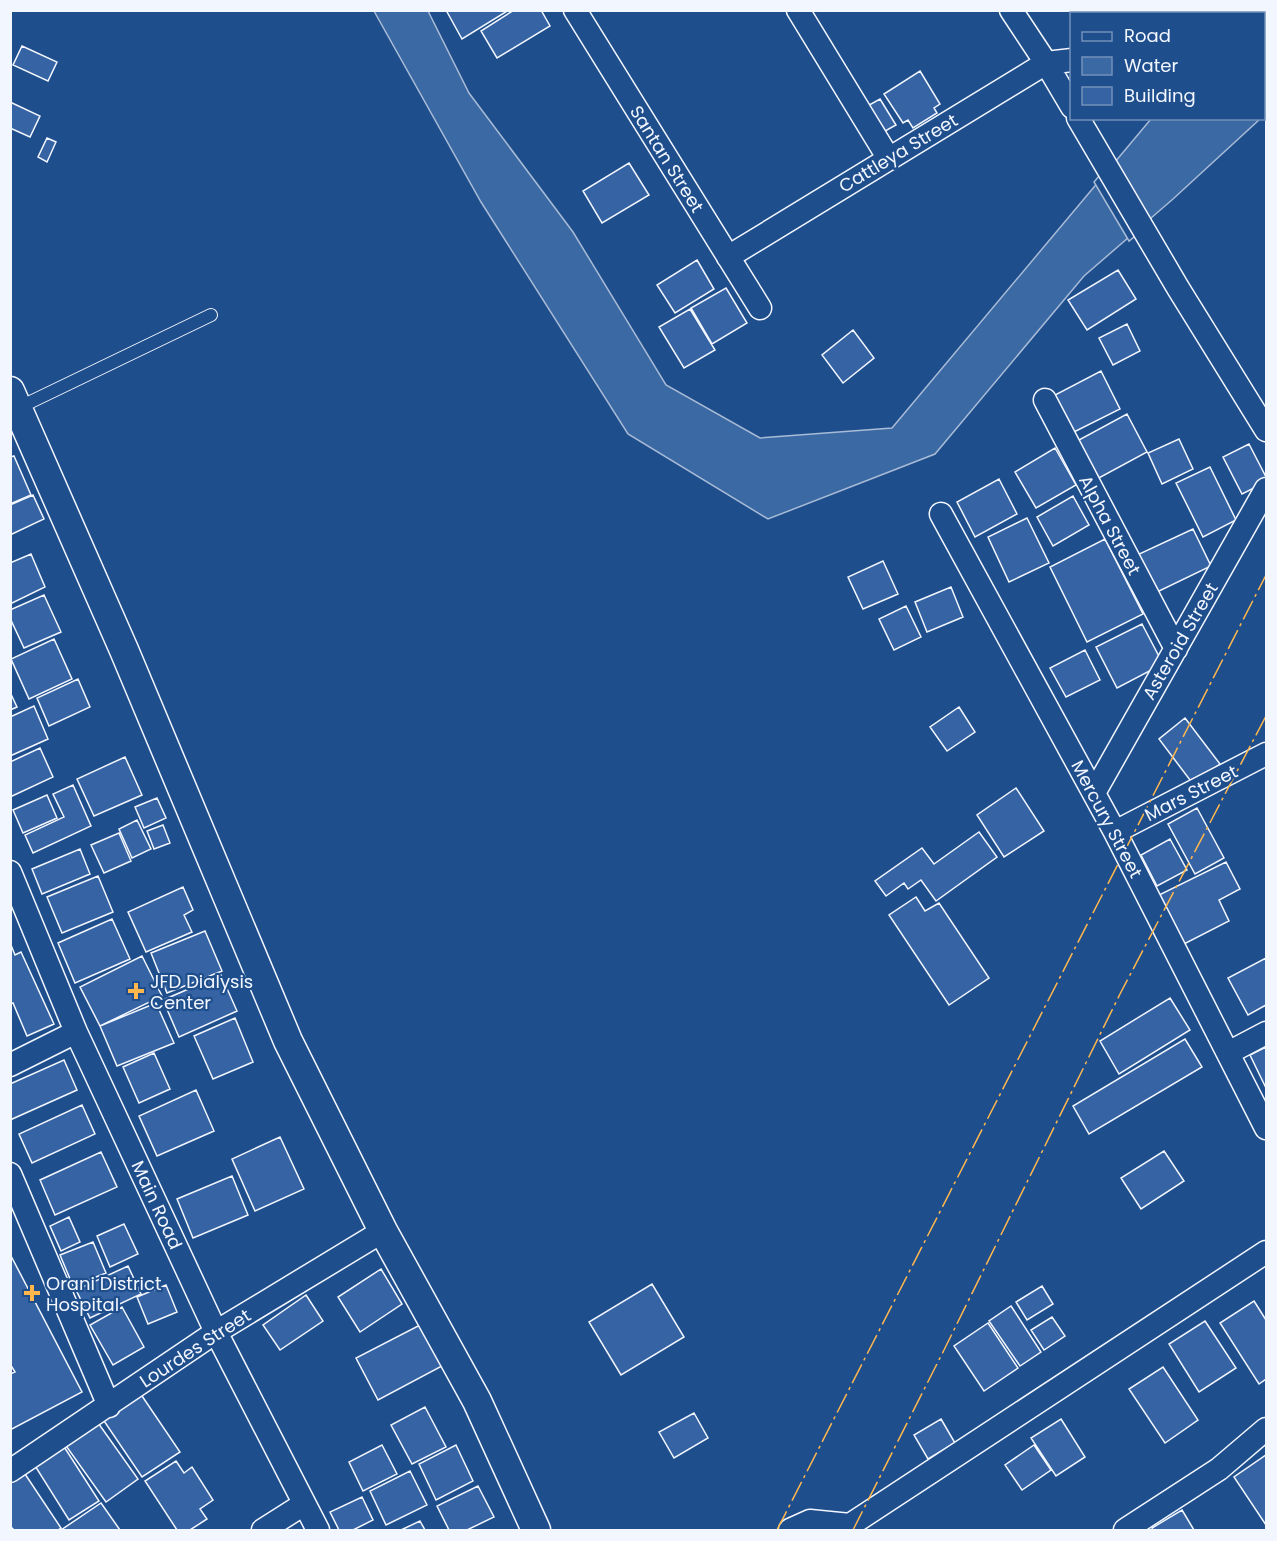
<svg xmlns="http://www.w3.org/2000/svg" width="1277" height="1541" font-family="Poppins,sans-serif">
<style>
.water{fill:#3b69a3;stroke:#a8bbd7;stroke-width:1.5}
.pier{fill:#1f4e8c;stroke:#a8bbd7;stroke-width:1.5}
.building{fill:#3563a3;stroke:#f2f6ff;stroke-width:1.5}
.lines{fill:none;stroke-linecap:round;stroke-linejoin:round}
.service-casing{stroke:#f2f6ff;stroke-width:14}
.minor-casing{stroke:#f2f6ff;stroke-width:25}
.tertiary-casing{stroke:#f2f6ff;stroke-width:31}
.service{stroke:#1f4e8c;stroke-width:12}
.minor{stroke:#1f4e8c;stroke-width:22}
.tertiary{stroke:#1f4e8c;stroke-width:28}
.power{stroke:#ffb74d;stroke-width:1.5;stroke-dasharray:21 4.5 3 4.5;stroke-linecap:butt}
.poi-dot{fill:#ffb74d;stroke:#1f4e8c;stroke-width:2}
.labels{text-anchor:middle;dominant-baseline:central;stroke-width:4.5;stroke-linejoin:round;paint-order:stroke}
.street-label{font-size:18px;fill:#f2f6ff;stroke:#1f4e8c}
.poi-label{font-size:18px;fill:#f2f6ff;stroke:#1f4e8c;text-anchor:start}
</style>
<rect width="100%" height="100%" fill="#1f4e8c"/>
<path class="water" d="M 374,11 L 428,11 L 469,93 L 573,232 L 666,385 L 760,438 L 892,428 L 1151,119 L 1260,119 L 1173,199 L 1084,276 L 935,454 L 768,519 L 628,434 L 481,202 Z"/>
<path class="pier" d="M 1114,158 L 1152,222 L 1129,241 L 1094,182 Z"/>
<path class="building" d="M 446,10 L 509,10 L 462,39 Z
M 514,10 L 541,10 L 550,26 L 497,58 L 481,31 Z
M 22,46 L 57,62 L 48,81 L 13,65 Z
M 920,71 L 940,104 L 934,108 L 937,113 L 913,128 L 908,120 L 903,123 L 884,94 Z
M 880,99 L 896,125 L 878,135 L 862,109 Z
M 10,102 L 40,116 L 30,137 L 10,128 Z
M 47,138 L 56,142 L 47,162 L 38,157 Z
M 629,163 L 649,195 L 602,223 L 583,191 Z
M 697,260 L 714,289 L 675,313 L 657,285 Z
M 1118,270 L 1136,299 L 1087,330 L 1068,300 Z
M 726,288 L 747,323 L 712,344 L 691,308 Z
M 690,309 L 715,350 L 684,368 L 659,327 Z
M 1127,324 L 1140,351 L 1113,365 L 1099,338 Z
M 853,330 L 874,358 L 843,383 L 822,355 Z
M 1101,371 L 1120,409 L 1074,432 L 1055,395 Z
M 1127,414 L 1147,452 L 1097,479 L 1077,441 Z
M 1179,439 L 1193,469 L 1162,484 L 1148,453 Z
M 1249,444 L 1266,477 L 1266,482 L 1242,494 L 1223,457 Z
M 1055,448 L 1076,485 L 1036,508 L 1015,472 Z
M 14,456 L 31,495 L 10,504 L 10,457 Z
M 1210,467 L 1236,520 L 1203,537 L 1176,483 Z
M 999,479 L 1017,514 L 975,537 L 957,502 Z
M 33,495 L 44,519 L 10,535 L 10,505 Z
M 1073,496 L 1089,525 L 1053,546 L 1037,517 Z
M 1027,518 L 1049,563 L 1009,582 L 988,537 Z
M 1193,529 L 1211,566 L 1155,593 L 1137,555 Z
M 1105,539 L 1143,614 L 1087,642 L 1050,567 Z
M 31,554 L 45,587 L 10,604 L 10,563 Z
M 883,561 L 898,594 L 863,609 L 848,577 Z
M 951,587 L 963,617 L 927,632 L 915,602 Z
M 44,595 L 61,632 L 24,648 L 10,618 L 10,610 Z
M 906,606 L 921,637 L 894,650 L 879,619 Z
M 1142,624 L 1163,664 L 1117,688 L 1096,647 Z
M 54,639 L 72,679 L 29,699 L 11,659 Z
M 1085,650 L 1100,680 L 1066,697 L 1050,668 Z
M 78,679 L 90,707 L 49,726 L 37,698 Z
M 10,692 L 17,707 L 10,710 Z
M 34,706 L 48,739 L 10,756 L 10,717 Z
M 959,707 L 975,732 L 947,751 L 930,727 Z
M 1185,718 L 1220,764 L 1193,784 L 1159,739 Z
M 40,748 L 53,777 L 10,797 L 10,762 Z
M 125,757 L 142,795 L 94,816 L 77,779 Z
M 73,785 L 91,826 L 33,853 L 25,835 L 64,817 L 53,794 Z
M 1016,788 L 1044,831 L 1004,857 L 977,815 Z
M 47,795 L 57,818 L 23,833 L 13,810 Z
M 157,798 L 166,818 L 144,828 L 135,807 Z
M 1197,808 L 1224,858 L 1195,874 L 1168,824 Z
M 137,820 L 151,849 L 132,858 L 119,829 Z
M 163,825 L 170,843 L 154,849 L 147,831 Z
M 979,832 L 997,857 L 936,901 L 921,880 L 908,889 L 904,883 L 886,896 L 875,881 L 922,848 L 934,864 Z
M 119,833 L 131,861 L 104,873 L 91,845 Z
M 1170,839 L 1187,870 L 1157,886 L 1141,855 Z
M 80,849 L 90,874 L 42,894 L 32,869 Z
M 1226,862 L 1240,889 L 1219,900 L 1229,921 L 1184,944 L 1159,895 Z
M 98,876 L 113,912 L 62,933 L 47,897 Z
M 183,887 L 193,910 L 184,915 L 192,932 L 146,952 L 128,912 Z
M 916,897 L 925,911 L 939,903 L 989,978 L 949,1005 L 889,915 Z
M 112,919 L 130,959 L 75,983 L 58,943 Z
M 205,931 L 222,971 L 167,993 L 151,953 Z
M 11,945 L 15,955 L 21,952 L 54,1024 L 27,1036 L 13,1003 L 10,1004 Z
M 142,956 L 162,996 L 100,1026 L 80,987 Z
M 1266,958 L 1266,1005 L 1248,1015 L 1228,978 Z
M 221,975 L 237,1011 L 179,1037 L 163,1000 Z
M 1170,998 L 1190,1030 L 1119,1074 L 1100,1041 Z
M 156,1003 L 174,1043 L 117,1066 L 100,1026 Z
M 235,1018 L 253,1062 L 213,1079 L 194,1036 Z
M 1185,1039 L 1202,1067 L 1089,1134 L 1073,1106 Z
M 1266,1047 L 1266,1088 L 1250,1055 Z
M 154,1053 L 170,1089 L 139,1103 L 123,1067 Z
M 64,1060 L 77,1090 L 10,1120 L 10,1084 Z
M 196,1090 L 214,1131 L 157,1156 L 139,1116 Z
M 82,1105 L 95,1134 L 32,1163 L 19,1134 Z
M 280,1137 L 304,1189 L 255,1211 L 232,1159 Z
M 1164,1151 L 1184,1181 L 1141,1209 L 1121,1178 Z
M 101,1152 L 117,1187 L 55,1215 L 40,1180 Z
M 232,1176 L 248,1215 L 193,1238 L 177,1199 Z
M 69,1217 L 80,1242 L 61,1251 L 50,1226 Z
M 124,1224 L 138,1254 L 110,1267 L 97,1236 Z
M 93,1242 L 106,1273 L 73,1286 L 60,1255 Z
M 10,1254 L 82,1392 L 10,1430 L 10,1374 L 15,1372 L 10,1364 Z
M 128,1266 L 141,1294 L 90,1318 L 76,1290 Z
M 381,1269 L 402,1304 L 360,1332 L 338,1297 Z
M 652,1284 L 684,1337 L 621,1375 L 589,1322 Z
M 166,1285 L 177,1312 L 148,1324 L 137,1297 Z
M 1042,1286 L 1053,1304 L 1027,1320 L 1016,1302 Z
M 306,1295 L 323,1321 L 280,1350 L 263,1325 Z
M 1254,1301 L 1266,1320 L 1266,1379 L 1259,1384 L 1220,1323 Z
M 1011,1306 L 1041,1352 L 1020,1366 L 989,1321 Z
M 122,1307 L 144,1347 L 113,1365 L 90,1325 Z
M 1052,1317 L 1065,1336 L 1044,1350 L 1031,1330 Z
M 1205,1321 L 1236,1368 L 1199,1392 L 1169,1344 Z
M 988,1323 L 1018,1368 L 984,1391 L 954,1346 Z
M 420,1325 L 442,1366 L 378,1400 L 356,1358 Z
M 1163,1367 L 1198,1420 L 1165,1443 L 1129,1389 Z
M 140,1393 L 180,1452 L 142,1477 L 102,1418 Z
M 425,1407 L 446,1447 L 412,1464 L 391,1425 Z
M 694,1413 L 708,1438 L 674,1458 L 659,1432 Z
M 941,1419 L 955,1443 L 928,1459 L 914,1435 Z
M 1061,1419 L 1085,1457 L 1056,1476 L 1031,1438 Z
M 96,1420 L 138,1479 L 106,1502 L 64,1443 Z
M 61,1442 L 99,1501 L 69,1520 L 32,1461 Z
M 382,1445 L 397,1474 L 363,1491 L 349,1462 Z
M 456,1445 L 473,1481 L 436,1500 L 419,1464 Z
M 1034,1445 L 1051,1470 L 1022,1490 L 1005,1465 Z
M 1266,1455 L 1266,1525 L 1234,1477 Z
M 176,1461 L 184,1473 L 192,1467 L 213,1500 L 200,1509 L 207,1519 L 190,1530 L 177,1530 L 145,1481 Z
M 21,1468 L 61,1528 L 58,1530 L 14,1530 L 10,1526 L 10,1475 Z
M 410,1471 L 427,1505 L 386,1525 L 370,1491 Z
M 478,1486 L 494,1517 L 467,1530 L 449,1530 L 437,1506 Z
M 362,1497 L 373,1520 L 353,1530 L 339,1530 L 330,1512 Z
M 101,1503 L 120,1530 L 61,1530 Z
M 1182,1510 L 1194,1530 L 1153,1530 L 1152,1528 Z
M 420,1521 L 425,1530 L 401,1530 Z"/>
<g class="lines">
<defs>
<path id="service" d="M 18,408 L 211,315"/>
<path id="minor" d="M 575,10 L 760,308
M 798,10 L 889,159
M 1011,10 L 1046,63 L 1072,107
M 1170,14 L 1173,10
M 1078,118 L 1178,288 L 1266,430
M 728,257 L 1046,63 L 1072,60
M 1045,400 L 1176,649
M 941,514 L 1115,832 L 1266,1128
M 1094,793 L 1266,489
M 1115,832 L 1266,754
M 10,872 L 76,1032 L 216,1332 L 318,1530
M 1228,1053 L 1266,1033
M 10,1065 L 76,1032
M 10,1174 L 109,1406
M 10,1471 L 216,1332 L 383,1231
M 263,1530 L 304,1504
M 790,1530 L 810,1521 L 850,1525
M 847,1530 L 850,1525 L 1266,1252
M 1125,1530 L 1219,1469 L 1266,1429"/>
<path id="tertiary" d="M 10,391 L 124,650 L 288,1041 L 383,1231 L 477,1401 L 536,1530"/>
</defs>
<use href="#service" class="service-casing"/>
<use href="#minor" class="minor-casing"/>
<use href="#tertiary" class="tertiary-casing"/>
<use href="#service" class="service"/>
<use href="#minor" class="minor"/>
<use href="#tertiary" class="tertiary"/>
<path class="power" d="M 777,1530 L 1266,575
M 853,1530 L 944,1350 L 1120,994 L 1266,716"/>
</g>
<g class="poi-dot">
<path d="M133 982h6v6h6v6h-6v6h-6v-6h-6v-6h6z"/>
<path d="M29 1284h6v6h6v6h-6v6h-6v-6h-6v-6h6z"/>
</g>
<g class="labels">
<g class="street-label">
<text transform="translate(898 153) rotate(-31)">Cattleya Street</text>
<text transform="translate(667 159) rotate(58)">Santan Street</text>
<text transform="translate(1110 525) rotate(62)">Alpha Street</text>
<text transform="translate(1180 641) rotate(-60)">Asteroid Street</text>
<text transform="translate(1191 793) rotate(-27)">Mars Street</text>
<text transform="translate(1107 819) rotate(62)">Mercury Street</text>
<text transform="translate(157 1205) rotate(65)">Main Road</text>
<text transform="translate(195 1348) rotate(-33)">Lourdes Street</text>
</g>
<g class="poi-label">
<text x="150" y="981">JFD Dialysis<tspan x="150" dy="21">Center</tspan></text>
<text x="46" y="1283">Orani District<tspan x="46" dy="21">Hospital</tspan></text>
</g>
</g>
<rect width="1277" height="1541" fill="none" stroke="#f2f6ff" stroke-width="24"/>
<rect x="1070" y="12" width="195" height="108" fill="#1f4e8c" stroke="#7391ba" stroke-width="1.5"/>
<rect x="1082" y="32" width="30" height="9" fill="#1f4e8c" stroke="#7391ba" stroke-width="1.5"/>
<text x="1124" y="42" font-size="18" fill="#f2f6ff">Road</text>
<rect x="1082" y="57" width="30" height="18" fill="#3b69a3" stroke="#7391ba" stroke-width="1.5"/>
<text x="1124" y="72" font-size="18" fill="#f2f6ff">Water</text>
<rect x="1082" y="87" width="30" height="18" fill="#3563a3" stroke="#7391ba" stroke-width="1.5"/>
<text x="1124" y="102" font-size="18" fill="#f2f6ff">Building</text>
</svg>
